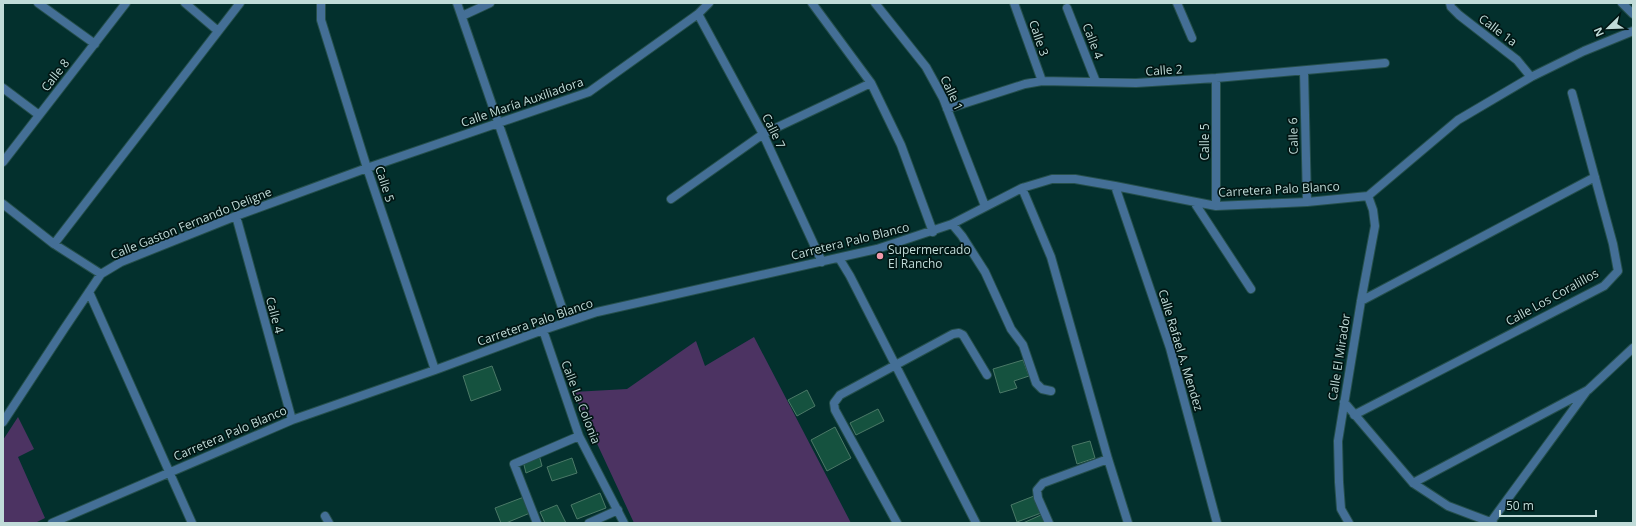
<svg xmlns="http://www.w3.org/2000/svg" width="1636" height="526" font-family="'Open Sans',sans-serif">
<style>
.green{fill:#4c3362}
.building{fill:#15523f;stroke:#4b7967}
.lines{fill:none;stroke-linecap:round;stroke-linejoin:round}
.minor-casing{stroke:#254f4c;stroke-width:10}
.minor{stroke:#446f96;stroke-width:8}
.poi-dot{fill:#f39aab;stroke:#011614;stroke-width:1.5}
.labels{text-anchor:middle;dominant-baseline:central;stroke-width:3.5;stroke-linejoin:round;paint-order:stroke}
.street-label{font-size:12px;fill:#c0dbd8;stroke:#011614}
.poi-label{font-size:12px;fill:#c0dbd8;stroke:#011614;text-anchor:start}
</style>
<rect width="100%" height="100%" fill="#03302d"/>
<path class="green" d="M 754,337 L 851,523 L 634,523 L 573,392 L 627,389 L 696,341 L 705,366 Z
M 18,417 L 34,449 L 18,457 L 45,518 L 35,523 L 3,523 L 3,440 Z"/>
<path class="building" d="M 1023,360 L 1029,376 L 1014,381 L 1017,388 L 1000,393 L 993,369 Z
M 492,366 L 501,390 L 471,401 L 463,376 Z
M 807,390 L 815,406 L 797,416 L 788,400 Z
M 878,409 L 884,421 L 856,435 L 850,423 Z
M 835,427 L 851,458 L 827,471 L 811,440 Z
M 1090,441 L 1095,458 L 1077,464 L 1072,446 Z
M 539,455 L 542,466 L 526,473 L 523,461 Z
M 572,458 L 577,473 L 552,481 L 547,467 Z
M 600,493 L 606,508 L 577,519 L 571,505 Z
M 1034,496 L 1041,513 L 1017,522 L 1011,505 Z
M 524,497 L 530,513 L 506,523 L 501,523 L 495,508 Z
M 557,505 L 566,523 L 545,523 L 540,512 Z
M 1041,515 L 1045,523 L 1023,523 Z"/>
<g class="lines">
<defs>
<path id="minor" d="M 38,3 L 95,44
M 185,3 L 218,31
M 321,3 L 321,20 L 367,168 L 435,370
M 457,3 L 567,322
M 812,3 L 871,83 L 901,145 L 933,232
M 875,3 L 926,67 L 943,98 L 985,206
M 1014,3 L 1042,81
M 1177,3 L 1192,38
M 1450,3 L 1451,7 L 1459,15 L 1517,60 L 1531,77
M 1622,3 L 1633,14
M 1067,8 L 1096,82
M 698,14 L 763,134 L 822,262
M 462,16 L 490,3
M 1304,71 L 1307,202
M 1216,78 L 1216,206
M 3,88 L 39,115
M 947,109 L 1025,84 L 1042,81 L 1136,83 L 1216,78 L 1385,63
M 3,162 L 126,3
M 1115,186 L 1170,348 L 1217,523
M 1022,188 L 1051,257 L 1108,459 L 1128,523
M 671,199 L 763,134 L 871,83
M 1194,202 L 1251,289
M 3,204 L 54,244 L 101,274
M 236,216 L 292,420
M 952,224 L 962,236 L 985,272 L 1011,329 L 1023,345 L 1036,383 L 1042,389 L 1051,391
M 54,244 L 240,3
M 839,258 L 850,276 L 976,523
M 89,292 L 192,523
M 1361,301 L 1595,177
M 543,330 L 579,436 L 624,523
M 1344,402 L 1413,483 L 1448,506 L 1493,523
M 1354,415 L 1604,286 L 1618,271 L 1613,244 L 1572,93
M 3,422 L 64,329 L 101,274 L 121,262 L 236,216 L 367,168 L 589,92 L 698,14 L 709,3
M 1413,483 L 1588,390 L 1633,348
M 325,516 L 329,523
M 52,523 L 292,420 L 435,370 L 543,330 L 597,312 L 877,249 L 952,224 L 1022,188 L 1052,179 L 1075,179 L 1115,186 L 1216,206 L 1307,202 L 1368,196 L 1458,120 L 1531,77 L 1584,51 L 1633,31
M 537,523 L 514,464 L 579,436
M 589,523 L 618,510
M 897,523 L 835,410 L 834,403 L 840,395 L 953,334 L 959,333 L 963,335 L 987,375
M 1049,523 L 1038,498 L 1037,490 L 1043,483 L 1108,459
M 1349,523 L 1341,509 L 1339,482 L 1338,441 L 1361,301 L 1375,226 L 1373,210 L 1368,196
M 1490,523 L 1586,392"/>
</defs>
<use href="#minor" class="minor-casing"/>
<use href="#minor" class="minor"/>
</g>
<circle class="poi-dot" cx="880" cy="256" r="4"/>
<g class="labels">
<g class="street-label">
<text transform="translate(1498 30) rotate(37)">Calle 1a</text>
<text transform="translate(1039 38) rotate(71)">Calle 3</text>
<text transform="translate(1093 41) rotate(69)">Calle 4</text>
<text transform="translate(1164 70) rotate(-4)">Calle 2</text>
<text transform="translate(55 75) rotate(-52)">Calle 8</text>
<text transform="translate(952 93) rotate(65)">Calle 1</text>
<text transform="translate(522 102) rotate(-19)">Calle María Auxiliadora</text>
<text transform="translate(774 131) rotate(64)">Calle 7</text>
<text transform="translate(1293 136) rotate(-91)">Calle 6</text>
<text transform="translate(1204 142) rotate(-90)">Calle 5</text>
<text transform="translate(385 184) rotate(72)">Calle 5</text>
<text transform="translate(1279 189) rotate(-3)">Carretera Palo Blanco</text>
<text transform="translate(191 223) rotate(-22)">Calle Gaston Fernando Deligne</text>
<text transform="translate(850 241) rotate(-14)">Carretera Palo Blanco</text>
<text transform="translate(1552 297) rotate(-29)">Calle Los Coralillos</text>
<text transform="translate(275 315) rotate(75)">Calle 4</text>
<text transform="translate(535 322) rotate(-19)">Carretera Palo Blanco</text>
<text transform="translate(1181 350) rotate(73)">Calle Rafael A. Mendez</text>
<text transform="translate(1339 357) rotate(-81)">Calle El Mirador</text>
<text transform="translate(581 402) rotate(69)">Calle La Colonia</text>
<text transform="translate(230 433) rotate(-23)">Carretera Palo Blanco</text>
</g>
<g class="poi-label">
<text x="888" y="249">Supermercado<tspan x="888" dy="14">El Rancho</tspan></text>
</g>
</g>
<rect width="1636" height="526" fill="none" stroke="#c0dbd8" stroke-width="8"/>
<g transform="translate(1608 28) rotate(247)" stroke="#011614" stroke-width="3" paint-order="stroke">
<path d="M0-3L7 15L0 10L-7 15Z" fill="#c0dbd8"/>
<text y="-6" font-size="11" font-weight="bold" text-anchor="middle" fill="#c0dbd8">N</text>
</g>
<path d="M1500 510v6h96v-6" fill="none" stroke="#c0dbd8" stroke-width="2"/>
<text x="1506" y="510" font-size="12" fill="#c0dbd8" stroke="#011614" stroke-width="3" paint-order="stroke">50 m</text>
</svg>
